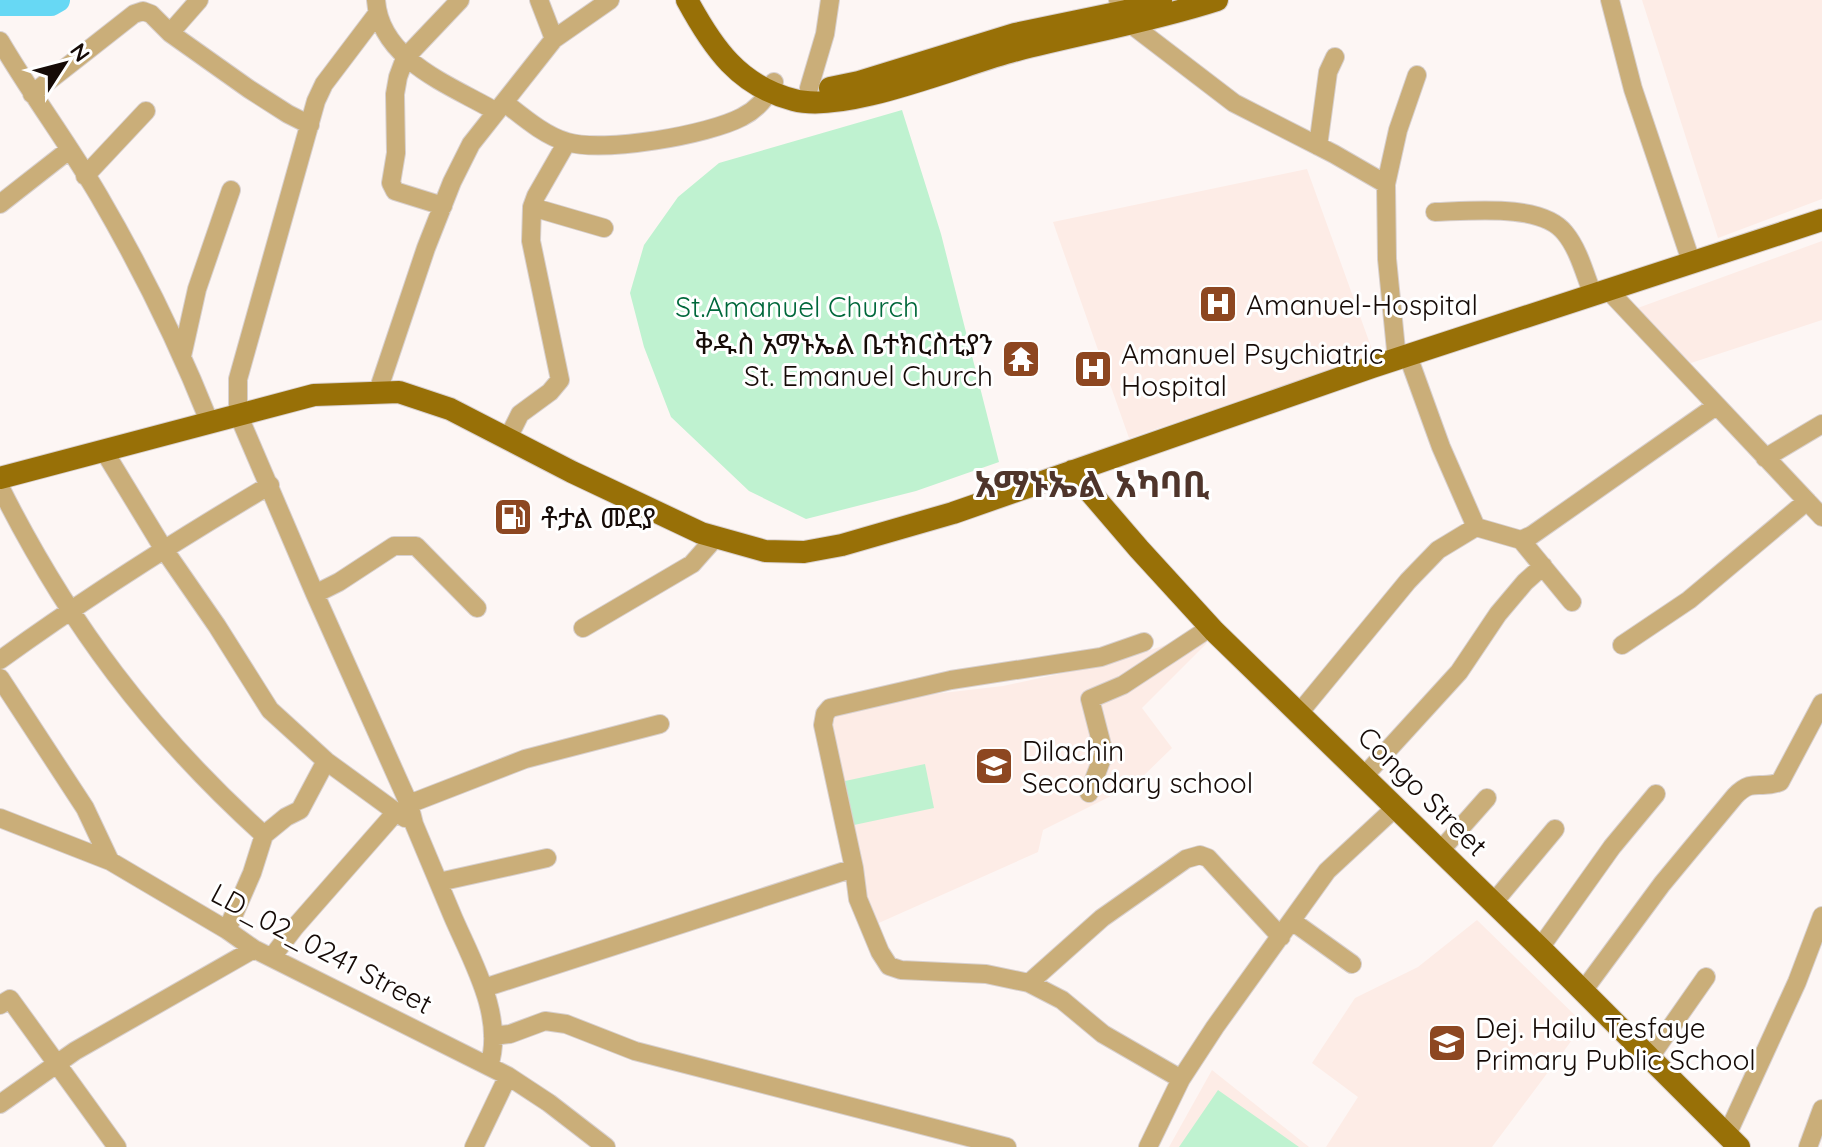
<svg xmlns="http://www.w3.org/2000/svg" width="1822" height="1147" font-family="Quicksand,'Noto Sans Ethiopic',sans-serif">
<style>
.built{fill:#fdece6}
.green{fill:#bff2d0}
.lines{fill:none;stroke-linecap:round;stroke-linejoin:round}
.river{stroke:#67d8f4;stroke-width:24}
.minor-casing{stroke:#d8d0ce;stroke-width:20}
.major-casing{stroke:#d8d0ce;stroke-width:24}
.minor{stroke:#caae79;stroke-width:18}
.major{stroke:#987007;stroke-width:22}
.labels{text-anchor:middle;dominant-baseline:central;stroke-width:6;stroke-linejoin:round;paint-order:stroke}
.poi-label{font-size:28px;fill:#160b07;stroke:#fff;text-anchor:start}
.park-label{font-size:28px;fill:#00683b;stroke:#fff}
.street-label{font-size:28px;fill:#160b07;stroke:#fff}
.district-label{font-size:36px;font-weight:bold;fill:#4f352b;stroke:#fff}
</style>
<rect width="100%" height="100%" fill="#fdf6f4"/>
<path class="built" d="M 1642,0 L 1822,0 L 1822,199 L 1718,238 Z
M 1307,169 L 1374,355 L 1129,438 L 1053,222 Z
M 1822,241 L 1822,320 L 1691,363 L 1635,309 Z
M 1200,634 L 1207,643 L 1142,708 L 1172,748 L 1135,784 L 1043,830 L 1038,852 L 872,926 L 822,707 L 1003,686 L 1110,663 Z
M 1477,920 L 1584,1024 L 1492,1147 L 1326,1147 L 1358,1097 L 1312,1063 L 1355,998 L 1418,967 Z
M 1212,1070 L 1309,1147 L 1169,1147 Z"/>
<path class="green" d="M 902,110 L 941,234 L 999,462 L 916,491 L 806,519 L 749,491 L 671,417 L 644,347 L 630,293 L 644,245 L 678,197 L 719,163 Z
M 925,764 L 934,808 L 854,825 L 845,781 Z
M 1218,1090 L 1299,1147 L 1179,1147 Z"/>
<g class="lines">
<path class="river" d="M 0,4 L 51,4 L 58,0"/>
<defs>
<path id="minor" d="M 376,0 C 380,60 450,85 495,111
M 539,0 L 554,39
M 1118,0 L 1132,25 L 1234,103 L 1334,154 L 1386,184 L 1387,259 L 1397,360
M 1610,0 L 1633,89 L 1692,264
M 377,14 L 324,84 L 316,101 L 238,379 L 238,414 L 315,594 L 409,804 L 414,824 C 427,855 440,886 453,917 C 472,961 505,1017 489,1066
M 170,33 L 199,0
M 0,41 C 31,94 68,143 99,196 C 141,268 178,343 209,421
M 809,88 L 825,34 L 830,0
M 32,94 L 134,14 L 143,11 L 151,14 L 170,33 L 249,89 L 288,114 L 310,125
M 505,103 C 523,117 545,136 567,142 C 604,153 708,135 742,117 C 756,110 768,97 774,82
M 1318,146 L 1328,72 L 1335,57
M 85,176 L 146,111
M 1386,184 L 1398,130 L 1417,75
M 0,204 L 69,150
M 443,206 L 395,191 L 391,183 L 396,153 L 395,94 L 398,77 L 405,58 L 460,0
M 532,207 L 604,228
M 1435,212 C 1470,211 1542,203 1565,233 C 1579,250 1585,275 1593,295
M 1608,290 L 1822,517
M 182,356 L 197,289 L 231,190
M 378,391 L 426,248 L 452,182 L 471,144 L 554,39 L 610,0
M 507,440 L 520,414 L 550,392 L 560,380 L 531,241 L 532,207 L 536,196 L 567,142
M 104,451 L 163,548 L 217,626 L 270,710 L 326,761 L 396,812
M 1765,458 L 1822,424
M 0,487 C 68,623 151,733 264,835 L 252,873 L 227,930
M 1476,527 L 1521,540 L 1532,535 L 1716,406
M 1521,540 L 1572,602
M 315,594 L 339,582 L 394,546 L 416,546 L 477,608
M 583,628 L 692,564 L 715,538
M 1144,642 L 1101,657 L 951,680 L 830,708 L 825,714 L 823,725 L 854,868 L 858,899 L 880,952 L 889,966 L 901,970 L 986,974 L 1029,983 L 1062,1000 L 1103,1034 L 1181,1079
M 1622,645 L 1689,600 L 1807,501
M 0,660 C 87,597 177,540 270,485
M 0,678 L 85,808 L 110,861
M 1300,712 L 1408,581 L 1438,550 L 1476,527 L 1441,447 L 1408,356
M 1365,775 L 1459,672 L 1498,614 L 1525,582 L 1543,566
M 1089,793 L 1104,753 L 1090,699 L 1123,685 L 1211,627
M 409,804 L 525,759 L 660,724
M 0,818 L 110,861 L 227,930 L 254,949 L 508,1076 L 549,1103 L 606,1147
M 264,835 L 286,817 L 300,810 L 326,761
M 1440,851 L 1487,798
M 439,882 L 547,858
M 1494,902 L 1555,829
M 1292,921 L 1352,964
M 1540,948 L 1612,847 L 1656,794
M 272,957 L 295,927 L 396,812 L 405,818
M 1029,983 L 1102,918 L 1186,859 L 1200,855 L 1208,858 L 1281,937
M 484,988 L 854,868
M 1583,991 L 1662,884 L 1735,796 C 1753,777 1761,790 1780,782 L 1822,703
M 0,1005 L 10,999 L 117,1147
M 493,1036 L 510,1034 L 545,1021 L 566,1024 L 635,1051 L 1007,1147
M 1650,1057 L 1706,977
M 0,1104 L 75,1051 L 254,949
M 1727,1135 L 1797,982 L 1822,916
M 474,1147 L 508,1076
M 1148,1147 L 1181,1079 L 1215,1027 L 1327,871 L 1395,808
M 1808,1147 L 1822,1109"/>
<path id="major" d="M 687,0 C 713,48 739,86 794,100 C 846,114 962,64 1017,50 C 1084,33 1152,21 1217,0
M 830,88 L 859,82 L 1015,34 L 1126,11 L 1161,0
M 1072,471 L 1139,549 L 1214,631 L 1540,948 L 1739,1147
M 0,478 L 314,395 L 399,392 L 450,409 L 572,472 L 701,533 L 765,551 L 804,552 L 842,545 L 953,513 L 1372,367 L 1822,220"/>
</defs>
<use href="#minor" class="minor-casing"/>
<use href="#major" class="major-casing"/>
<use href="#minor" class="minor"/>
<use href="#major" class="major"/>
</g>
<defs>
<symbol id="hospital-square" viewBox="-11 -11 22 22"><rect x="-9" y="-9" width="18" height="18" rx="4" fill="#8d4721" stroke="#fff"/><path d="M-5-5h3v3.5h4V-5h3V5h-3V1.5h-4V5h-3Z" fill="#fff"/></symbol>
<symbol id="temple-square" viewBox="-11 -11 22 22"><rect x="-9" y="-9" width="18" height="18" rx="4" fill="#8d4721" stroke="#fff"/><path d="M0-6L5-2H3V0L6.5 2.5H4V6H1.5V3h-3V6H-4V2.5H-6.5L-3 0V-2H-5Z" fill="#fff"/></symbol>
<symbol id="fuel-square" viewBox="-11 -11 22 22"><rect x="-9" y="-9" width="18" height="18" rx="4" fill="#8d4721" stroke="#fff"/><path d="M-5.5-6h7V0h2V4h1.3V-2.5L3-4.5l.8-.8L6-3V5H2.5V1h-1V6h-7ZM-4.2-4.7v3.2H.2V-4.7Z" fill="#fff"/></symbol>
<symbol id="school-square" viewBox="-11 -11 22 22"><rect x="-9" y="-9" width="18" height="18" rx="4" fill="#8d4721" stroke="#fff"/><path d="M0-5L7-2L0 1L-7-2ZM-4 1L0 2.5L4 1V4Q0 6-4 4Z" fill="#fff"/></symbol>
</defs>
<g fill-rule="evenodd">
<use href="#hospital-square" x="1196" y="282" width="44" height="44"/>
<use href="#temple-square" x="999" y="337" width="44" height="44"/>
<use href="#hospital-square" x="1071" y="347" width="44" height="44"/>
<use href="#fuel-square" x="491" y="495" width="44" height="44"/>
<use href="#school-square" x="972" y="744" width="44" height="44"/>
<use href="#school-square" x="1425" y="1021" width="44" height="44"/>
</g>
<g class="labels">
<g class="poi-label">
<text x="1246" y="304">Amanuel-Hospital</text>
<text x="993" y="343" text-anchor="end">ቅዱስ አማኑኤል ቤተክርስቲያን<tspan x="993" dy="32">St. Emanuel Church</tspan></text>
<text x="1121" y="353">Amanuel Psychiatric<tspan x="1121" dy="32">Hospital</tspan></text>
<text x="541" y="517">ቶታል መደያ</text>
<text x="1022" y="750">Dilachin<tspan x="1022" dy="32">Secondary school</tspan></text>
<text x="1475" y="1027">Dej. Hailu Tesfaye<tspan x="1475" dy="32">Primary Public School</tspan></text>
</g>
<g class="park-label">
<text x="797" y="306">St.Amanuel Church</text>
</g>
<g class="street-label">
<text transform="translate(1423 791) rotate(45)">Congo Street</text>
<text transform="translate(322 948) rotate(28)">LD_02_0241 Street</text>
</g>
<g class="district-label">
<text x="1092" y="483">አማኑኤል አካባቢ</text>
</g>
</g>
<g transform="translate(64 64) rotate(54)" stroke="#ffffff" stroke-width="6" paint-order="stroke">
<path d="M0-6L14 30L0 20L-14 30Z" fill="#160b07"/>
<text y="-12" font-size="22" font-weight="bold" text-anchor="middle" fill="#160b07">N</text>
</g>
</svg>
